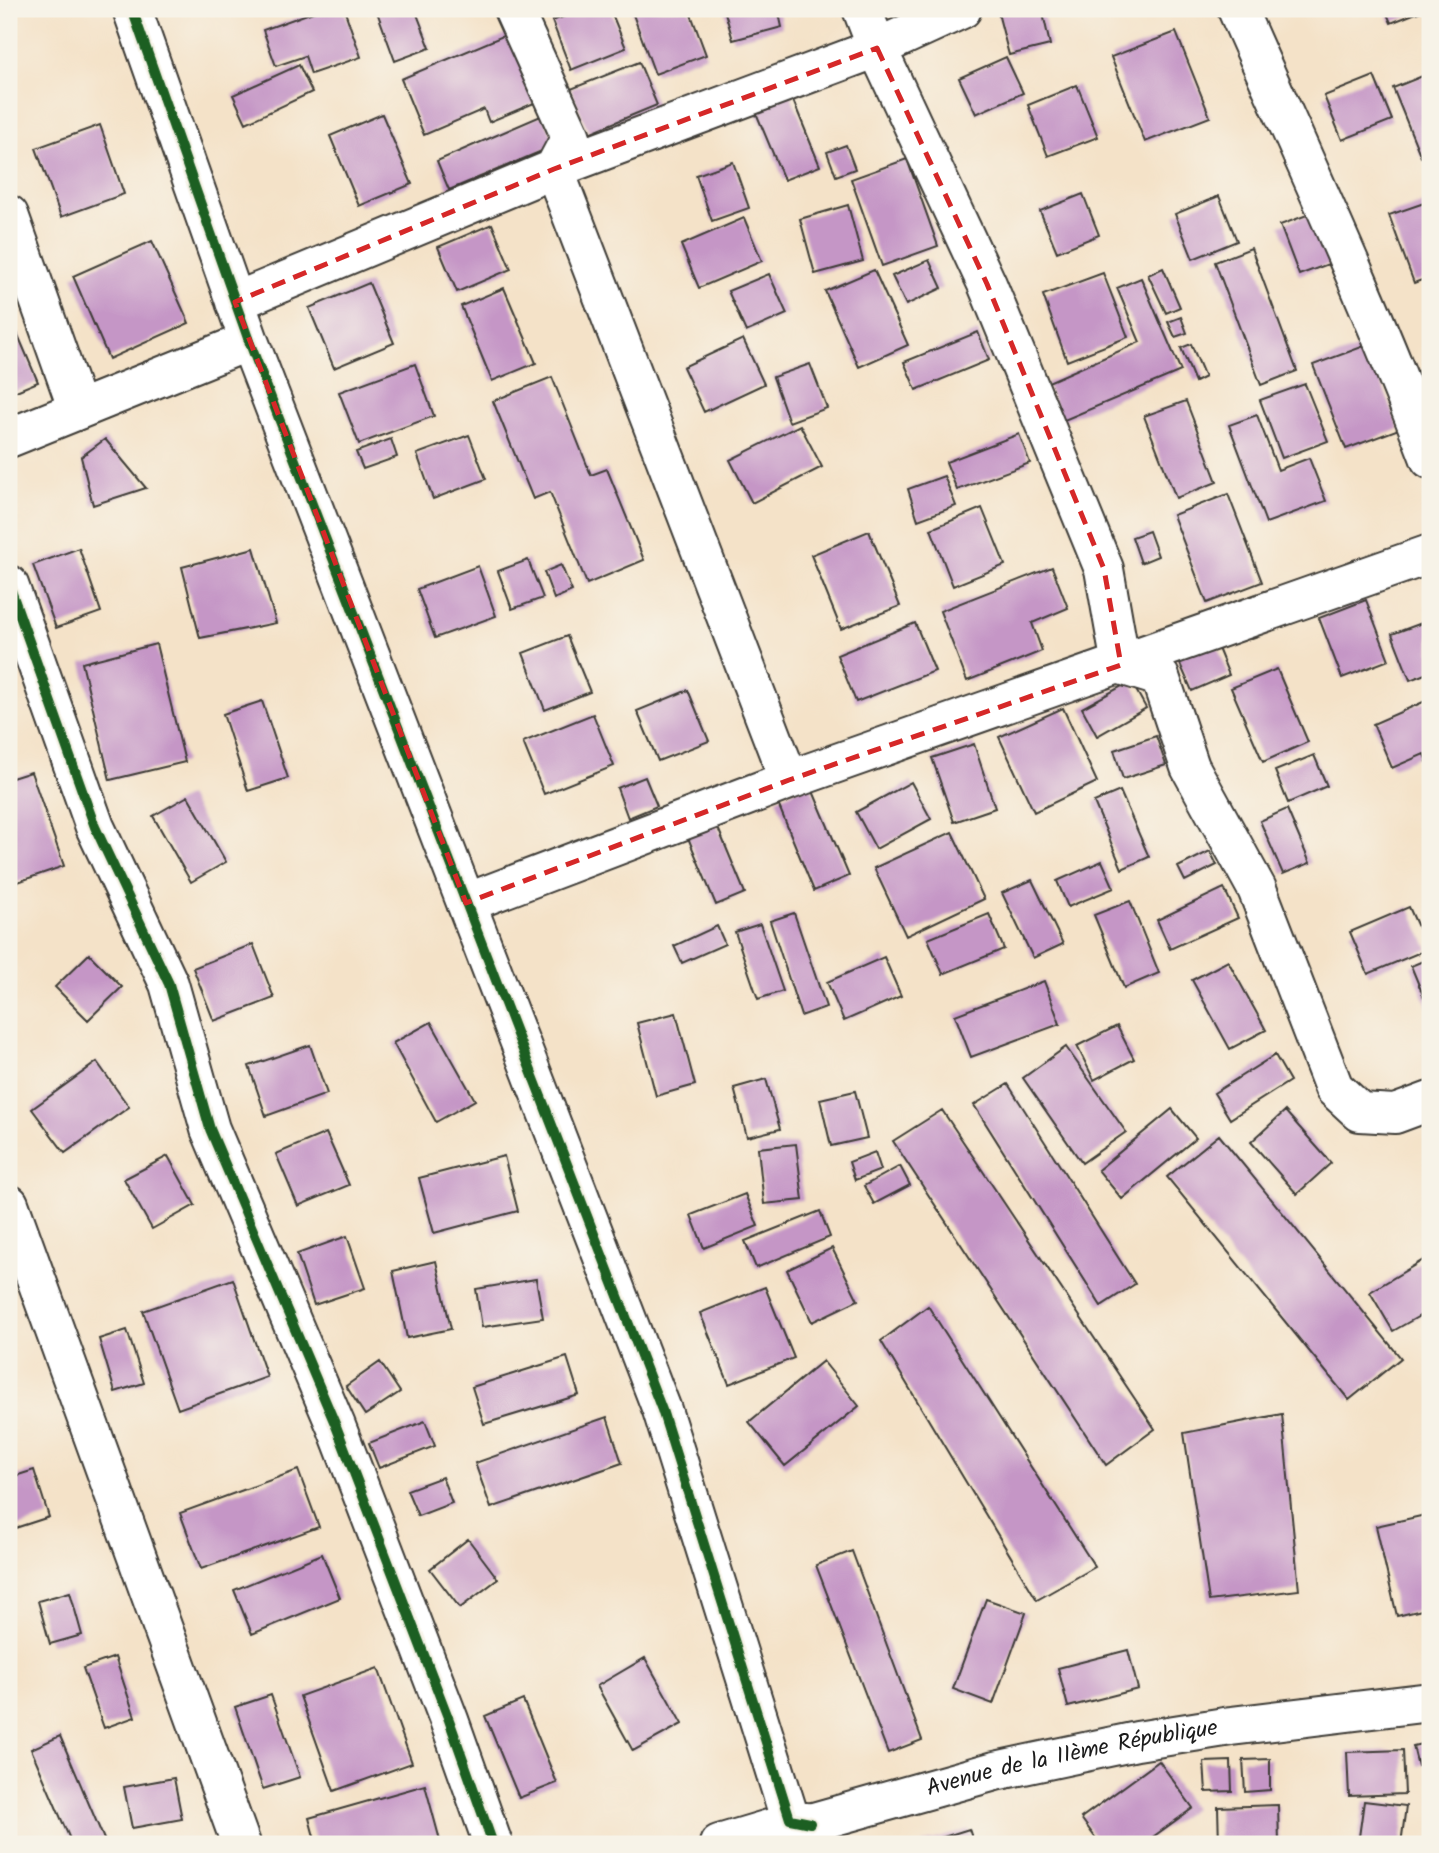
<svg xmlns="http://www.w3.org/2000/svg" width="1439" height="1853" font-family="Kalam,sans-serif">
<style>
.building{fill:#c596c6}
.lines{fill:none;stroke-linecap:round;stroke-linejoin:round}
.street-casing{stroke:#3c3a36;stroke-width:42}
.secondary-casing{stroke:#3c3a36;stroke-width:42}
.street{stroke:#fff;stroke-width:38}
.secondary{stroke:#fff;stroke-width:38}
.cycleway-casing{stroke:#f7f3e8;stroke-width:15}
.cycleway{stroke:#1b5e20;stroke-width:10}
.marked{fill:none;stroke:#d62828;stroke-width:5;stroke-dasharray:14 9;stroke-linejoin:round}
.labels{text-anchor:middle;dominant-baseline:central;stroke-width:5;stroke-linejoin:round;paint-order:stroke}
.street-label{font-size:23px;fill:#1c1c1c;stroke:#f7f3e8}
</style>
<rect width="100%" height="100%" fill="#f7f3e8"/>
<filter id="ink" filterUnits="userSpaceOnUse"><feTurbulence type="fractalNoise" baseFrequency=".0143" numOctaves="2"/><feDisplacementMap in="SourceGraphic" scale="14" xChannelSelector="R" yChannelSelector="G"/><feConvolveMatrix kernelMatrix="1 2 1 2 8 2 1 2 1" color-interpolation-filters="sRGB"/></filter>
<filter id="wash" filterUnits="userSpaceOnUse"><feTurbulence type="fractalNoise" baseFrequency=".00686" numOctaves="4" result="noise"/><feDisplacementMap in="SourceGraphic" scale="28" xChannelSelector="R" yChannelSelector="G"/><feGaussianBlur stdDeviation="1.57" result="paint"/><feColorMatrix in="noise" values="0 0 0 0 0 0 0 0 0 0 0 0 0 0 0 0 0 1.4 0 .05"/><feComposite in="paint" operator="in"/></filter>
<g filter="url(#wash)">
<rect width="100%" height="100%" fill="#f4e2c8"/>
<g id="blocks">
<path class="building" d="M 321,9 L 344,9 L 361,57 L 311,74 L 305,56 L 276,66 L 263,30 Z
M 376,9 L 415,9 L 430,48 L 395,61 Z
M 584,9 L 610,9 L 626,48 L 571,70 L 552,21 Z
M 631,9 L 689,9 L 706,55 L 655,74 Z
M 724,9 L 778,9 L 782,27 L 733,40 Z
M 997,9 L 1042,9 L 1050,45 L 1009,55 Z
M 1385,9 L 1426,9 L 1391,23 Z
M 1176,32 L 1210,117 L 1145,142 L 1111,57 Z
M 510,33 L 539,101 L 489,122 L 484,109 L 424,135 L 401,79 Z
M 1006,57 L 1023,93 L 976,114 L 959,78 Z
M 639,62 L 657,105 L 589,133 L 571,89 Z
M 299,65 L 312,92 L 246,123 L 233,95 Z
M 1430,73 L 1430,153 L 1421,157 L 1393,88 Z
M 1374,76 L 1392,120 L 1342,140 L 1324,96 Z
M 1077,85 L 1098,137 L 1048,156 L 1028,105 Z
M 790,93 L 820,166 L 784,180 L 754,108 Z
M 382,114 L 412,184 L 359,206 L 330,136 Z
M 543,115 L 556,145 L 449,190 L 437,161 Z
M 100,125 L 124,194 L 61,217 L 36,148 Z
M 846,145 L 855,169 L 836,176 L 827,152 Z
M 907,159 L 938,246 L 882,266 L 851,179 Z
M 733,162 L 749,208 L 712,221 L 696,175 Z
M 1083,194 L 1099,235 L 1057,252 L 1040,211 Z
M 1219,196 L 1237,241 L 1193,259 L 1175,214 Z
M 1430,201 L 1430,277 L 1414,283 L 1389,215 Z
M 848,205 L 863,261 L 815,274 L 800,219 Z
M 1315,212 L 1334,262 L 1299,275 L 1280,225 Z
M 744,218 L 762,261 L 699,288 L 681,245 Z
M 492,224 L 511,269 L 457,292 L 438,247 Z
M 152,241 L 189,323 L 109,359 L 73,276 Z
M 1251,248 L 1297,371 L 1261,385 L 1215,262 Z
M 929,260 L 942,288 L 906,305 L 892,276 Z
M 1163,268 L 1180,307 L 1166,313 L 1148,275 Z
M 874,270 L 908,345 L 859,367 L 825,291 Z
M 1103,273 L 1128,337 L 1067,361 L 1043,295 Z
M 769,274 L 787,314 L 746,332 L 728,291 Z
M 1141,278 L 1181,371 L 1062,421 L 1046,383 L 1140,342 L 1117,288 Z
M 369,283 L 394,343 L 334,368 L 309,308 Z
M 504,288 L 536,363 L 492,381 L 461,306 Z
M 1430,307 L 1430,330 L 1423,310 Z
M 9,314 L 38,382 L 9,394 Z
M 1181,317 L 1187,333 L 1175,337 L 1168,322 Z
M 978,332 L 989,360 L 916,390 L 904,362 Z
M 743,339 L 764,384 L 704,412 L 683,367 Z
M 1191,344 L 1205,377 L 1195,382 L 1181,348 Z
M 1367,345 L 1399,429 L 1346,449 L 1313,365 Z
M 415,364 L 434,416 L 359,444 L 339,392 Z
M 810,364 L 827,408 L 789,422 L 773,377 Z
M 552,377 L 591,475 L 607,469 L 644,560 L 587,584 L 550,492 L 533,499 L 493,401 Z
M 1305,384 L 1328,441 L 1282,458 L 1260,400 Z
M 1186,401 L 1217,482 L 1176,498 L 1144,416 Z
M 1257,415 L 1278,470 L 1309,458 L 1326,501 L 1266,523 L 1229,425 Z
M 800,425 L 822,467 L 752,503 L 730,460 Z
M 1019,434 L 1030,463 L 957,490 L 946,462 Z
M 469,435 L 486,479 L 433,499 L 417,454 Z
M 105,439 L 146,488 L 93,505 L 81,457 Z
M 391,439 L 397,457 L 363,469 L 356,452 Z
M 944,476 L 956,506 L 918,520 L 908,489 Z
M 1228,494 L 1262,582 L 1207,603 L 1173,515 Z
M 982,508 L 1005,565 L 953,586 L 931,529 Z
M 869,531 L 900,606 L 841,629 L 811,555 Z
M 1149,531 L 1158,556 L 1141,563 L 1132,537 Z
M 79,548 L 101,612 L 56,628 L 33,565 Z
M 254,548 L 276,623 L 200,638 L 182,567 Z
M 528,560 L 543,598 L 512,609 L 498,571 Z
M 561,565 L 572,591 L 554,599 L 544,572 Z
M 478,566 L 496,616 L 435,638 L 417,589 Z
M 1052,567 L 1068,608 L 1032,623 L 1042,651 L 967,681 L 940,611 Z
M 1366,600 L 1389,660 L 1342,678 L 1319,618 Z
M 1430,620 L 1430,672 L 1410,680 L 1392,634 Z
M 915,623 L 935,671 L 856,702 L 837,655 Z
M 567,636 L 590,692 L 545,710 L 523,653 Z
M 1215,641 L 1229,675 L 1192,691 L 1177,657 Z
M 156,644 L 185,762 L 110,780 L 82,663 Z
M 1277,669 L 1308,742 L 1263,762 L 1231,688 Z
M 1131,681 L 1146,708 L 1097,736 L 1082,708 Z
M 688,690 L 709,741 L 658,761 L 637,711 Z
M 1430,699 L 1430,770 L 1424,754 L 1392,768 L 1373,724 Z
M 262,701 L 288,778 L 248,791 L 223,714 Z
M 1063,708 L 1097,782 L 1034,812 L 999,737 Z
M 593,714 L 614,766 L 544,794 L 523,742 Z
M 1156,736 L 1166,765 L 1123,779 L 1114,750 Z
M 974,744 L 995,808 L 954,822 L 932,758 Z
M 1314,755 L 1327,786 L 1288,803 L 1275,771 Z
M 31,772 L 64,866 L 9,885 L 9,779 Z
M 645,777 L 657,806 L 628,818 L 617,788 Z
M 911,782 L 931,819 L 876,849 L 856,812 Z
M 810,784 L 849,876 L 814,891 L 776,799 Z
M 1120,791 L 1149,857 L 1122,869 L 1094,802 Z
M 188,796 L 226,862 L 191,882 L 153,816 Z
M 1287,809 L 1310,863 L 1283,874 L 1260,821 Z
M 713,816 L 745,893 L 716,905 L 684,828 Z
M 952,832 L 984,899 L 906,936 L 874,868 Z
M 1210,851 L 1217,865 L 1185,881 L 1178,867 Z
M 1102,861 L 1114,888 L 1068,907 L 1057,881 Z
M 1032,880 L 1063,944 L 1033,958 L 1002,893 Z
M 1224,888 L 1238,918 L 1170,949 L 1157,920 Z
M 1130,901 L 1159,973 L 1124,988 L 1094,915 Z
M 1409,907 L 1428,949 L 1368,974 L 1350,932 Z
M 794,913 L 826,1007 L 801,1016 L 770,921 Z
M 989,914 L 1004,949 L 943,974 L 928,939 Z
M 760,924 L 783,991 L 758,999 L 735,932 Z
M 717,926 L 725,944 L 682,963 L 674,946 Z
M 253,944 L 274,998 L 214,1021 L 193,968 Z
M 89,954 L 122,987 L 88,1020 L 55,987 Z
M 884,957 L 901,996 L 844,1021 L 827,982 Z
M 1430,958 L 1430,1012 L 1411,966 Z
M 1228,961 L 1266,1030 L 1230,1049 L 1192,980 Z
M 1044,981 L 1060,1024 L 971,1057 L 955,1015 Z
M 676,1013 L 695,1085 L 656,1096 L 637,1023 Z
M 431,1022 L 475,1100 L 436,1122 L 393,1043 Z
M 1117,1026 L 1134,1059 L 1094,1080 L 1077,1046 Z
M 310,1045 L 327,1094 L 266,1116 L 249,1066 Z
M 1066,1047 L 1126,1132 L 1082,1163 L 1023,1078 Z
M 1275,1055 L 1290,1081 L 1230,1119 L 1214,1093 Z
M 97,1062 L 129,1107 L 65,1153 L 32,1109 Z
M 766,1079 L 780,1129 L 747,1137 L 734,1088 Z
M 1008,1084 L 1135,1284 L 1101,1306 L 974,1105 Z
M 855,1091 L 867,1138 L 831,1146 L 820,1099 Z
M 1172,1109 L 1196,1138 L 1122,1199 L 1098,1170 Z
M 942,1110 L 1155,1429 L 1106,1465 L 893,1141 Z
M 1285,1111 L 1331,1163 L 1297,1194 L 1251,1142 Z
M 326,1133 L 349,1185 L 298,1206 L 276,1154 Z
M 1219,1135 L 1401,1358 L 1349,1400 L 1167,1177 Z
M 796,1144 L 803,1200 L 764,1204 L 758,1148 Z
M 875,1152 L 881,1170 L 855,1180 L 849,1162 Z
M 168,1156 L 195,1205 L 152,1229 L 124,1179 Z
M 504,1156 L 518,1211 L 434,1233 L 419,1178 Z
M 900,1166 L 910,1185 L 874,1204 L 864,1186 Z
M 745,1194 L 758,1226 L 704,1248 L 691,1215 Z
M 820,1211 L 830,1237 L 756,1268 L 745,1241 Z
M 347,1236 L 365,1288 L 314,1305 L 297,1254 Z
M 832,1248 L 858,1300 L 812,1322 L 787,1270 Z
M 1430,1256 L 1430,1310 L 1393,1331 L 1370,1292 Z
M 436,1261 L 451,1329 L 407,1338 L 393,1271 Z
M 233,1279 L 267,1377 L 178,1409 L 143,1311 Z
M 536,1279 L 543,1318 L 482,1327 L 476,1289 Z
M 765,1287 L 794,1358 L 729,1384 L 700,1313 Z
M 928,1306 L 1095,1567 L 1037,1600 L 881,1341 Z
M 127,1330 L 144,1383 L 115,1392 L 99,1339 Z
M 567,1357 L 579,1395 L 484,1424 L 472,1387 Z
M 823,1361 L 859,1406 L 785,1466 L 749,1422 Z
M 380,1362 L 400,1392 L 365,1415 L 346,1386 Z
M 1282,1414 L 1299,1590 L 1209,1601 L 1184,1433 Z
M 607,1417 L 622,1463 L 491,1508 L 475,1463 Z
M 425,1421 L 435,1446 L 379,1468 L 369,1443 Z
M 34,1470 L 49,1517 L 9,1530 L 9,1478 Z
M 298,1470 L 319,1527 L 201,1569 L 180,1513 Z
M 442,1477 L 452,1503 L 418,1516 L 407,1490 Z
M 1430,1514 L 1430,1608 L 1397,1616 L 1376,1526 Z
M 468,1539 L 498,1579 L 460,1608 L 430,1569 Z
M 852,1551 L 922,1740 L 888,1753 L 816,1565 Z
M 322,1554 L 340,1598 L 252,1634 L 234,1590 Z
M 70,1592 L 82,1635 L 50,1644 L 38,1601 Z
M 986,1599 L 1026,1613 L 993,1704 L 953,1689 Z
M 1128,1650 L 1138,1689 L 1068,1707 L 1058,1668 Z
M 115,1657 L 135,1717 L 104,1728 L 83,1668 Z
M 645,1658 L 682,1724 L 633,1751 L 597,1686 Z
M 378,1668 L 412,1763 L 334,1791 L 300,1696 Z
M 271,1695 L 300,1777 L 263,1789 L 235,1707 Z
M 523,1700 L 557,1783 L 519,1798 L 485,1716 Z
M 60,1736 L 106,1844 L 72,1844 L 31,1749 Z
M 1430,1742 L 1430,1763 L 1418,1766 L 1413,1746 Z
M 1403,1750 L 1405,1794 L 1349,1796 L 1347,1752 Z
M 1270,1759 L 1270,1790 L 1245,1792 L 1243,1760 Z
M 1159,1761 L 1193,1808 L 1143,1844 L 1100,1844 L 1081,1818 Z
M 1231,1761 L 1232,1791 L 1206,1792 L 1204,1762 Z
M 174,1778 L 182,1819 L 132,1828 L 124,1787 Z
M 425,1785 L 441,1844 L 316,1844 L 309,1818 Z
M 1364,1801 L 1406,1806 L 1401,1844 L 1358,1844 Z
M 1278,1805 L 1279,1844 L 1219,1844 L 1218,1807 Z
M 969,1829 L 974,1844 L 921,1844 Z"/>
</g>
</g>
<g filter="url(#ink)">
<use href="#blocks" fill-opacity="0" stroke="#3c3a36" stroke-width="2"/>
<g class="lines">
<defs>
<path id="street" d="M 132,9 L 249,341 L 662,1410 L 790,1819 L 810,1823
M 513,9 L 571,137 L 554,169 L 789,780
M 862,9 L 877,48 L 987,284 L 1104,569 L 1121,665 L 1160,677 L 1190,767 L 1257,889 L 1334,1088 L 1360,1112 L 1395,1114 L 1430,1101
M 1237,9 C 1303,158 1372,306 1430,459
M 9,215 L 78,410
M 235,302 L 554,169 L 877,48 L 962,9
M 9,438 L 249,341
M 9,585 L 95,827 L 169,984 L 210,1129 L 336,1426 L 449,1720 L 493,1844
M 466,903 L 789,780 L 1430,554
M 9,1204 L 241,1844"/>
<g id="secondary">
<path id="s1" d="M 719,1844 L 779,1826 L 810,1823 L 995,1771 L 1137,1741 L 1231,1726 L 1430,1702"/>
</g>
</defs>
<use href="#street" class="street-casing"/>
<use href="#secondary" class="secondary-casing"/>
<use href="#street" class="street"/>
<use href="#secondary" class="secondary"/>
<defs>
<path id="cycleway" d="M 132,9 L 249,341 L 662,1410 L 790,1819 L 810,1823
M 9,585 L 95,827 L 169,984 L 210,1129 L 336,1426 L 449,1720 L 493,1844"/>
</defs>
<use href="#cycleway" class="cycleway-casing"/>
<use href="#cycleway" class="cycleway"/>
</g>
</g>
<path class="marked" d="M 877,48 L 987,284 L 1104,569 L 1121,665 L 789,780 L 466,903 L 235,302 L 554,169 Z"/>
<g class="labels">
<g class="street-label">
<text stroke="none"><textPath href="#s1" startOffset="364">Avenue de la IIème République</textPath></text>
</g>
</g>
<rect width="1439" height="1853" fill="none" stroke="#f7f3e8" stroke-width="35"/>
</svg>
